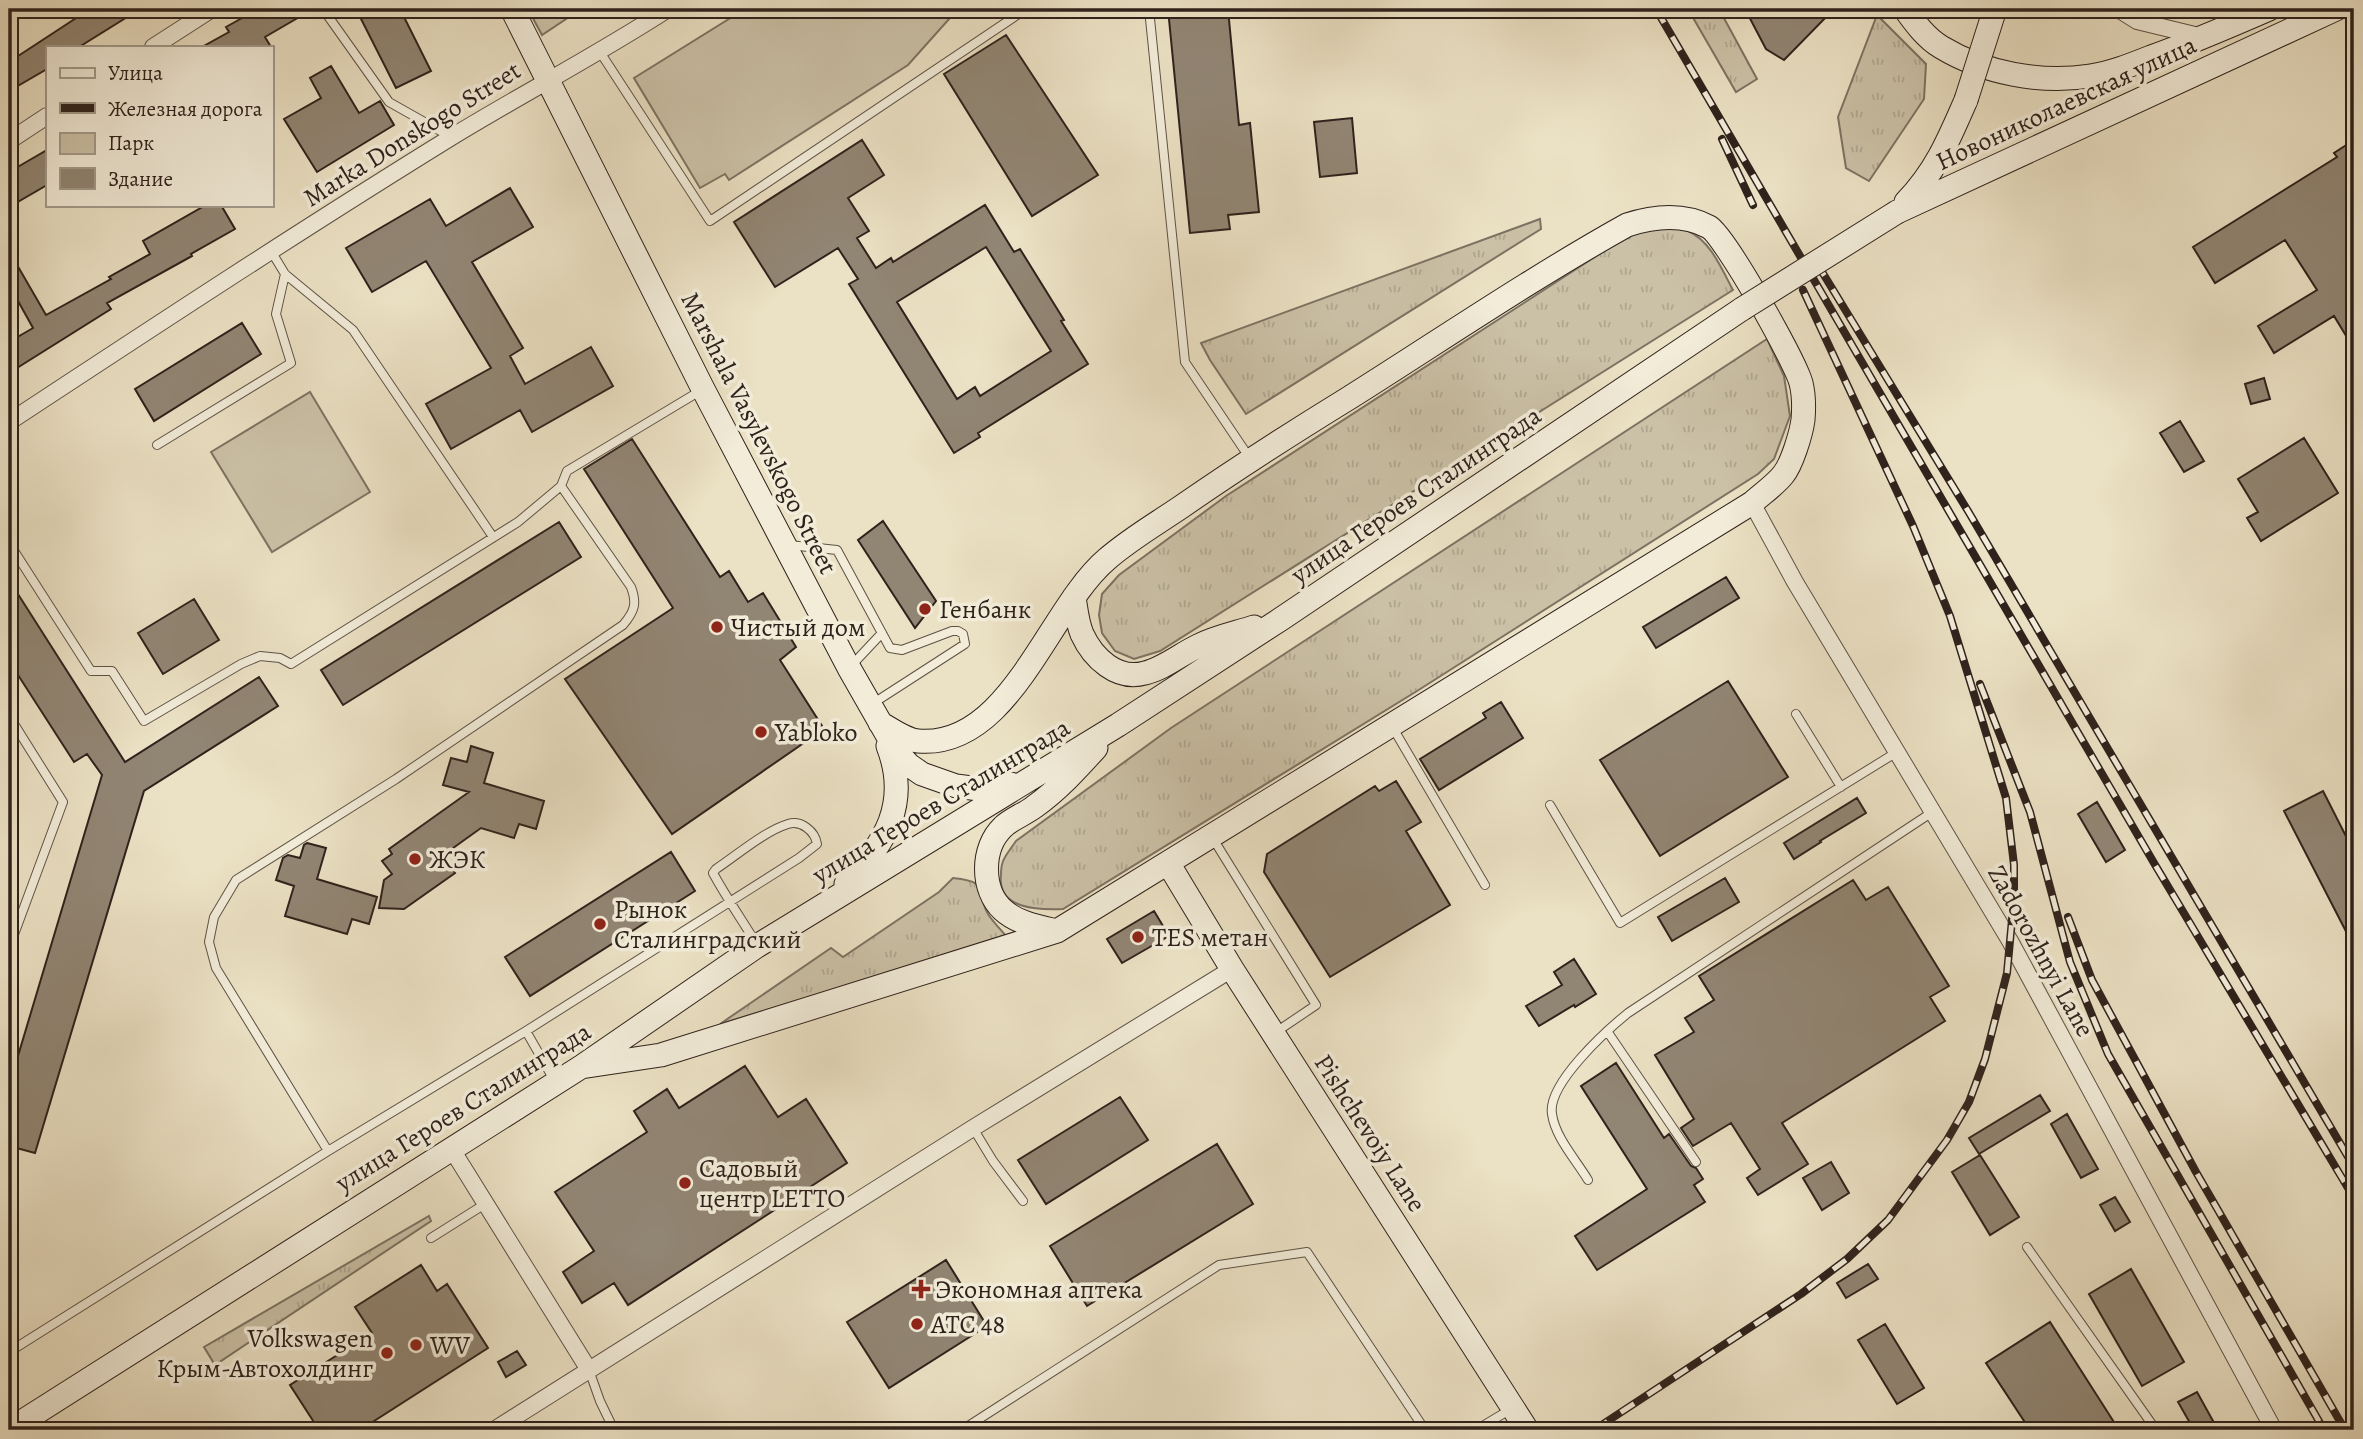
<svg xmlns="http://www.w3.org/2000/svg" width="2363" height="1439" font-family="Alegreya,serif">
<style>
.grass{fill:url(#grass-tufts);stroke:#7d7262;stroke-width:2}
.park{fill:#cbc1a7;stroke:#7d7262;stroke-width:2}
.building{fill:#918573;stroke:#2f221c;stroke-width:2;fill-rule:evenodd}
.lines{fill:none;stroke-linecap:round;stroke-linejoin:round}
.lane-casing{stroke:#5e5246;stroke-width:10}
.street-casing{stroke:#5e5246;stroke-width:18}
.secondary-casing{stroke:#2f221c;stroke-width:25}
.lane{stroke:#f2ecd9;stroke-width:8}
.street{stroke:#f2ecd9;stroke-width:16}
.secondary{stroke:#f2ecd9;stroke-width:23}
.rail-casing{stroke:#2f221c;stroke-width:8}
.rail{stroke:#f2ecd9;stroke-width:5;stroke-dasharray:16;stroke-linecap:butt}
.secondary-bridge-casing{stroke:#2f221c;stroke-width:25;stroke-linecap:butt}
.secondary-bridge{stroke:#f2ecd9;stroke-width:23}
.poi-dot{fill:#8f2418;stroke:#f2ecd9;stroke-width:2.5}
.labels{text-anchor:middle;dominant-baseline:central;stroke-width:7;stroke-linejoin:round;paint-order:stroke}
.street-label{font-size:26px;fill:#2f221c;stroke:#f2ecd9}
.poi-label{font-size:26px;fill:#2f221c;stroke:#f2ecd9;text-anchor:start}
</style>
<defs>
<pattern id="grass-tufts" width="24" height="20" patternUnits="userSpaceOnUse" patternTransform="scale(1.75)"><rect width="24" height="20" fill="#cbc1a7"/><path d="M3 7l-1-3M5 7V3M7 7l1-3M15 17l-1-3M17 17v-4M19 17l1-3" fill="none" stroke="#afa68f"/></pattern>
</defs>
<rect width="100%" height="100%" fill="#ebe1c4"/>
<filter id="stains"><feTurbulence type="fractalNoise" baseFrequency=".00286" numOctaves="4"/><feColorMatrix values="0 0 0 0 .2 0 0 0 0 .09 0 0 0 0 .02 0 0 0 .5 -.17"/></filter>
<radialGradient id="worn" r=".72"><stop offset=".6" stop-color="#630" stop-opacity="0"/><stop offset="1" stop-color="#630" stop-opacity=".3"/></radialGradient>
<path class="grass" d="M 1688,9 L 1719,9 L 1757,79 L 1736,92 Z
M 1877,15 L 1926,64 L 1924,99 L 1869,181 L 1846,168 L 1838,117 Z
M 1540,219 L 1541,229 L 1246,414 L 1210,360 L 1201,343 Z
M 1666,228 C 1673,229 1682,228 1688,231 C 1711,241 1722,270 1733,290 L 1160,651 L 1134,659 L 1115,651 L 1102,633 L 1099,615 L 1102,594 L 1119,575 L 1226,496 L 1638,229 Z
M 1767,339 L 1784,376 L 1790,416 L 1774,459 L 1758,474 L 1417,691 L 1063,909 C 1040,910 997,910 1001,875 C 1001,870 1001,864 1004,859 C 1007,853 1012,847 1016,841 L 1171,728 Z
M 953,878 C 991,882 974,889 988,914 C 993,922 1001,930 1007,937 L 720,1024 L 831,948 L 843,957 L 939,892 Z
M 429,1216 L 431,1221 L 215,1365 L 204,1347 Z"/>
<path class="park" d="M 528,9 L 581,9 L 542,35 Z
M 745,9 L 958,9 L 908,65 L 729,180 L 725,174 L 700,188 L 634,78 Z
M 310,392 L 370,492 L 272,552 L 211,452 Z"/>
<path class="building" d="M 90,9 L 140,9 L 79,47 L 47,47 L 47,69 L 9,91 L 9,62 Z
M 261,9 L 313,9 L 265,37 L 271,47 L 202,47 L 229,32 L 226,27 L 251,13 L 253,16 Z
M 356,9 L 400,9 L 431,71 L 396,88 Z
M 1168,9 L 1228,9 L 1239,125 L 1250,123 L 1259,212 L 1228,215 L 1230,229 L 1190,233 Z
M 1745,9 L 1834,9 L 1784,60 L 1766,49 Z
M 1006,35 L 1098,175 L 1032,216 L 944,74 Z
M 331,66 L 359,113 L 380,101 L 394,125 L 317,172 L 284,119 L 321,98 L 310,78 Z
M 1352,118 L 1357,173 L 1320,177 L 1314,122 Z
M 862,140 L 884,175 L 848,198 L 869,231 L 857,238 L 876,268 L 891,258 L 893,262 L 985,205 L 1014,252 L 1020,249 L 1064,320 L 1061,321 L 1088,364 L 978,433 L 980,437 L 954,453 L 849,284 L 858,279 L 838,248 L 775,287 L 734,222 ZM 986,247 L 1051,351 L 980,396 L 975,387 L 957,399 L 897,302 Z
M 2354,140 L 2354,349 L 2334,316 L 2274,353 L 2258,326 L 2317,290 L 2285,240 L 2215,283 L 2193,247 L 2337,157 L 2334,153 Z
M 47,150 L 47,185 L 9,207 L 9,172 Z
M 510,188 L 533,227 L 472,262 L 523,348 L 510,356 L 525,384 L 591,347 L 613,386 L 532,432 L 520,410 L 451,449 L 426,404 L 491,368 L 426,261 L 372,292 L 346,248 L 430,199 L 446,226 Z
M 206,205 L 221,205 L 235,229 L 191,254 L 192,256 L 107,303 L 111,309 L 9,373 L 9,342 L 33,328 L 18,301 L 15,303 L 9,292 L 9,251 L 46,315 L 111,279 L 109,277 L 150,254 L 143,241 Z
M 242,323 L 261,354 L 154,421 L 135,389 Z
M 2264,378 L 2270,399 L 2251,404 L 2245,384 Z
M 2180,421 L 2204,461 L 2184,472 L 2160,433 Z
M 2304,438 L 2338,493 L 2261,541 L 2247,518 L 2258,512 L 2238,479 Z
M 632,439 L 720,577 L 729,571 L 748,602 L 763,593 L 796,647 L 780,660 L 824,729 L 672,834 L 565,679 L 673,608 L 584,469 Z
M 883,521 L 936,601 L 915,628 L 858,540 Z
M 559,522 L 581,557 L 343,705 L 321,670 Z
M 1726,577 L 1739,598 L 1656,648 L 1643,627 Z
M 9,580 L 125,762 L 259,677 L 278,706 L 144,791 L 35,1153 L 9,1146 L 9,1086 L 102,775 L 87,754 L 74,762 L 9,661 Z
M 194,599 L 219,640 L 163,674 L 138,633 Z
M 1728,681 L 1788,777 L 1660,856 L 1600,760 Z
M 1501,702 L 1523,738 L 1439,790 L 1420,759 L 1486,718 L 1483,713 Z
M 471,746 L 493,753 L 484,783 L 544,801 L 536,829 L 519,824 L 514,838 L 481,828 L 442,856 L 455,873 L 404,909 L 379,908 L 384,880 L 392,874 L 382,861 L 392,854 L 389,849 L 469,792 L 443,785 L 451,758 L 467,762 Z
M 1396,781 L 1421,822 L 1406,831 L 1450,905 L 1330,977 L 1264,872 L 1267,854 L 1375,786 L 1379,791 Z
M 2323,791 L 2354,852 L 2354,947 L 2284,811 Z
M 1857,798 L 1866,813 L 1820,841 L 1821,842 L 1794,859 L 1784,843 Z
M 2097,802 L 2125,850 L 2106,862 L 2078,814 Z
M 307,843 L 326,848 L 317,879 L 377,897 L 369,924 L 352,919 L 347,934 L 285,916 L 294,886 L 276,880 L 283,858 L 288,855 L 300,858 L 304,845 Z
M 671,852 L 695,891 L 530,996 L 505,957 Z
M 1725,878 L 1739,902 L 1672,941 L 1658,917 Z
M 1853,880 L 1866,900 L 1888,887 L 1949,986 L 1930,997 L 1945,1021 L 1782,1123 L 1808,1164 L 1758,1195 L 1747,1178 L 1760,1169 L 1731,1123 L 1693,1146 L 1681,1128 L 1694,1119 L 1655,1055 L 1694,1032 L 1685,1018 L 1714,1000 L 1699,976 Z
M 1154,911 L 1169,936 L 1122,963 L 1107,939 Z
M 1574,959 L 1596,994 L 1575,1007 L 1574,1005 L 1539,1026 L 1526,1006 L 1562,985 L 1554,972 Z
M 1616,1063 L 1664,1138 L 1669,1134 L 1691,1166 L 1696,1168 L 1703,1179 L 1694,1185 L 1705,1202 L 1597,1270 L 1575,1236 L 1647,1189 L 1581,1086 Z
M 745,1066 L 778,1117 L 806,1099 L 847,1163 L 628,1305 L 614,1283 L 582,1303 L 563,1272 L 594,1251 L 555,1192 L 647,1132 L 634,1111 L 667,1089 L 679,1108 Z
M 2040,1095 L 2050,1111 L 1979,1154 L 1969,1138 Z
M 1120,1097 L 1148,1140 L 1046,1204 L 1018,1160 Z
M 2067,1114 L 2098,1169 L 2081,1178 L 2051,1124 Z
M 1217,1144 L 1253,1204 L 1087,1306 L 1050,1246 Z
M 1980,1155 L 2019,1217 L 1990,1235 L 1952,1172 Z
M 1831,1162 L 1849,1193 L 1822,1210 L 1803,1178 Z
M 2115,1197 L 2130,1222 L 2115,1231 L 2100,1205 Z
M 946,1260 L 987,1326 L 889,1388 L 847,1322 Z
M 1868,1264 L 1878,1279 L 1846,1298 L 1837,1283 Z
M 421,1265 L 437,1291 L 447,1284 L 488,1348 L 360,1430 L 319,1430 L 290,1385 L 372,1333 L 355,1307 Z
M 2131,1269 L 2184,1362 L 2142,1386 L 2089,1294 Z
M 2050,1322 L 2119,1430 L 2030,1430 L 1986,1363 Z
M 1885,1324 L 1924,1388 L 1897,1404 L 1858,1340 Z
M 517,1351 L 526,1365 L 506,1377 L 498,1362 Z
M 2197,1392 L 2218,1430 L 2194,1430 L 2178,1402 Z"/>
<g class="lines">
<defs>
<path id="lane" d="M 323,9 L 389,102 L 451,137
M 1149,9 L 1185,362 L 1249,457
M 600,52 L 710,221 L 1026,9
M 271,251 L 285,274 L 353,330 L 493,537
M 157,445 L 291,363 L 276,314 L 285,274
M 9,543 L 91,671 L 112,671 L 144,721 L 241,664 L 260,656 L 280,658 L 291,664 L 518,522 L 561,486 L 567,471 L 700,391
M 789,545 L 837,550 L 890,648 L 902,650 L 952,631 L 958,631 L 963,634 L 965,644 L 872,704
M 851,666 L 882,633
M 1796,714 L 1841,787
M 9,716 L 63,802 L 9,948
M 1393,728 L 1485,885
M 1550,805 L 1620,923 L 1897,752
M 1212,837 L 1316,1005 L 1276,1032
M 526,1031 L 554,1080
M 1607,1031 L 1696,1162
M 973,1128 L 993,1161 L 1023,1201
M 328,1151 L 216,968 L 209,942 L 214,917 L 236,880 L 396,779 L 623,625 C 635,611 637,603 631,587 L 561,486
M 1588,1180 C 1576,1160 1555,1137 1552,1114 C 1547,1084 1606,1031 1628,1013 L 1934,811
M 431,1238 L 485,1204
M 2027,1247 L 2156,1430
M 9,1352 L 328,1151 L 526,1031 L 799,858 L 817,844 C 815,831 801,820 788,824 C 765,831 737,855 716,869 L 713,873 C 726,897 742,920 756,943
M 589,1370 L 600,1401 L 614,1430
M 962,1430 L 1219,1265 L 1307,1252 L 1425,1430
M 1476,1430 L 1511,1409"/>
<path id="street" d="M 2118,9 L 2137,21 L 2203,37
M 153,47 L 212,9
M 9,141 L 47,116
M 9,422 C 155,326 301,230 450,138 C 522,94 597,55 668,9
M 1752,503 L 1795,582 L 2010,941 L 2274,1430
M 451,1148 L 589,1370
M 494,1430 L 973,1128 L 1232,969"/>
<path id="secondary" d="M 512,9 L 703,389 L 849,668 L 897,752 L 909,765 L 922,774 L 956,786 L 987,790 L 1011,784
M 1905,9 C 1915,23 1926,38 1941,47 C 1984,73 2041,84 2090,76 C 2111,73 2131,65 2151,57 C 2191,43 2230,26 2269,9
M 1906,202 C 1936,171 1949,139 1966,100
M 1897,212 L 2336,9
M 1074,597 C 1076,609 1077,622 1082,634 C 1093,658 1117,681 1145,673 C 1163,669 1181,654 1198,646 C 1215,637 1236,633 1254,627
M 1168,863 L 1232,969 L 1527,1430
M 846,884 C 886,843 910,803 888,746
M 1057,931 C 1039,927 1017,923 1003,910 C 981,890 981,848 1003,827 C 1011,819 1025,814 1034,807 C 1058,790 1077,769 1096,748
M 581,1067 L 661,1055 L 1057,931 L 1752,503 C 1762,494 1775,485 1783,475 C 1792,464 1801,434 1803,420 C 1804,408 1804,395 1801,383 C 1795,361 1725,236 1709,227 C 1683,213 1655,216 1627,225 C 1532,278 1441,340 1349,398 C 1292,433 1236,469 1181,507 C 1156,524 1130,539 1107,559 C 1048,609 1010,749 918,741 C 905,740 891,729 880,723
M 9,1430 L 581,1067 L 757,946 L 1118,725 L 1281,619 L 1742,309"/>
</defs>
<use href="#lane" class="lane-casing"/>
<use href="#street" class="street-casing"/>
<use href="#secondary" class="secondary-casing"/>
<use href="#lane" class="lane"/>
<use href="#street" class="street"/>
<use href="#secondary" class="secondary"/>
<defs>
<path id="rail" d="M 1656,9 L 2154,863 L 2354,1198
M 1722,139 L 1753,205
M 1816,262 L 1968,511 L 2354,1167
M 1980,684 L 2030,812 L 2070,962 L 2108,1054 L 2324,1430
M 2068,917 L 2092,980 L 2196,1172 L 2345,1430
M 1594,1430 L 1801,1294 L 1847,1259 L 1888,1220 L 1947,1140 L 1969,1102 L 1985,1059 L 2007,973 L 2014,898 L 2014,865 L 2006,798 L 1950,616 L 1913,526 L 1803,290"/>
</defs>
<use href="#rail" class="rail-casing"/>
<use href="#rail" class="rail"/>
<defs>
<path id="secondary-bridge" d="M 1966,100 L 1995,9
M 1742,309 L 1897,212"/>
</defs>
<use href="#secondary-bridge" class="secondary-bridge-casing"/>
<use href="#secondary-bridge" class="secondary-bridge"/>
</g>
<g class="poi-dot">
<circle cx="925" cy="609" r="7"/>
<circle cx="717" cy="627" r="7"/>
<circle cx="761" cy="732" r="7"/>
<circle cx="415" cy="859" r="7"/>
<circle cx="600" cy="924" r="7"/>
<circle cx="1138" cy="937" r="7"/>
<circle cx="685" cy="1183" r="7"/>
<path d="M917.5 1278.5h7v7h7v7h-7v7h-7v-7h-7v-7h7z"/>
<circle cx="917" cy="1324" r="7"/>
<circle cx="416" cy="1345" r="7"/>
<circle cx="387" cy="1353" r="7"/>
</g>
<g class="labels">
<g class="street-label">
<text transform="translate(2066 103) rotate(-25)">Новониколаевская улица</text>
<text transform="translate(412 134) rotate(-32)">Marka Donskogo Street</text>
<text transform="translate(759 433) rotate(63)">Marshala Vasylevskogo Street</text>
<text transform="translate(1416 495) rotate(-34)">улица Героев Сталинграда</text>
<text transform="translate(941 801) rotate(-31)">улица Героев Сталинграда</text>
<text transform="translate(2041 951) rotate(61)">Zadorozhnyi Lane</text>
<text transform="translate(463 1107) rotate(-32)">улица Героев Сталинграда</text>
<text transform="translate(1370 1133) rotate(57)">Pishchevoiy Lane</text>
</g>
<g class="poi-label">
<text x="939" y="609">Генбанк</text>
<text x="731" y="627">Чистый дом</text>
<text x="775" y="732">Yabloko</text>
<text x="429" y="859">ЖЭК</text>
<text x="614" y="909">Рынок<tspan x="614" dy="30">Сталинградский</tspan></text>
<text x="1152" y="937">TES метан</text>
<text x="699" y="1168">Садовый<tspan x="699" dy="30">центр LETTO</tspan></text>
<text x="935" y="1289">Экономная аптека</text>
<text x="931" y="1324">АТС 48</text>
<text x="373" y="1338" text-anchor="end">Volkswagen<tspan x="373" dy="30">Крым-Автохолдинг</tspan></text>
<text x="430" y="1345">WV</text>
</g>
</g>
<rect width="2363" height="1439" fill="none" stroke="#ebe1c4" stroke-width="35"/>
<rect x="10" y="10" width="2342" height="1418" fill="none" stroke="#2f221c" stroke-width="3.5"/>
<rect x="18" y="18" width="2328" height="1404" fill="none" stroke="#2f221c" stroke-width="2"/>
<rect x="46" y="46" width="228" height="161" fill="#f2ecd9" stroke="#a49b8d" stroke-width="2"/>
<rect x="60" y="68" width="35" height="10" fill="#f2ecd9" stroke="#a49b8d" stroke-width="2"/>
<text x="108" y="80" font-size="21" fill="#2f221c">Улица</text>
<rect x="60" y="103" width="35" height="10" fill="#2f221c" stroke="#a49b8d" stroke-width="2"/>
<text x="108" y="116" font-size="21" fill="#2f221c">Железная дорога</text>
<rect x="60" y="133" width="35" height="21" fill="#cbc1a7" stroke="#a49b8d" stroke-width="2"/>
<text x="108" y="150" font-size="21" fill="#2f221c">Парк</text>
<rect x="60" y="168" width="35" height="21" fill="#918573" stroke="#a49b8d" stroke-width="2"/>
<text x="108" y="186" font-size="21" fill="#2f221c">Здание</text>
<rect width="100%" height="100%" filter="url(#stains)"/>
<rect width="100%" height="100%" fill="url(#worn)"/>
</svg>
